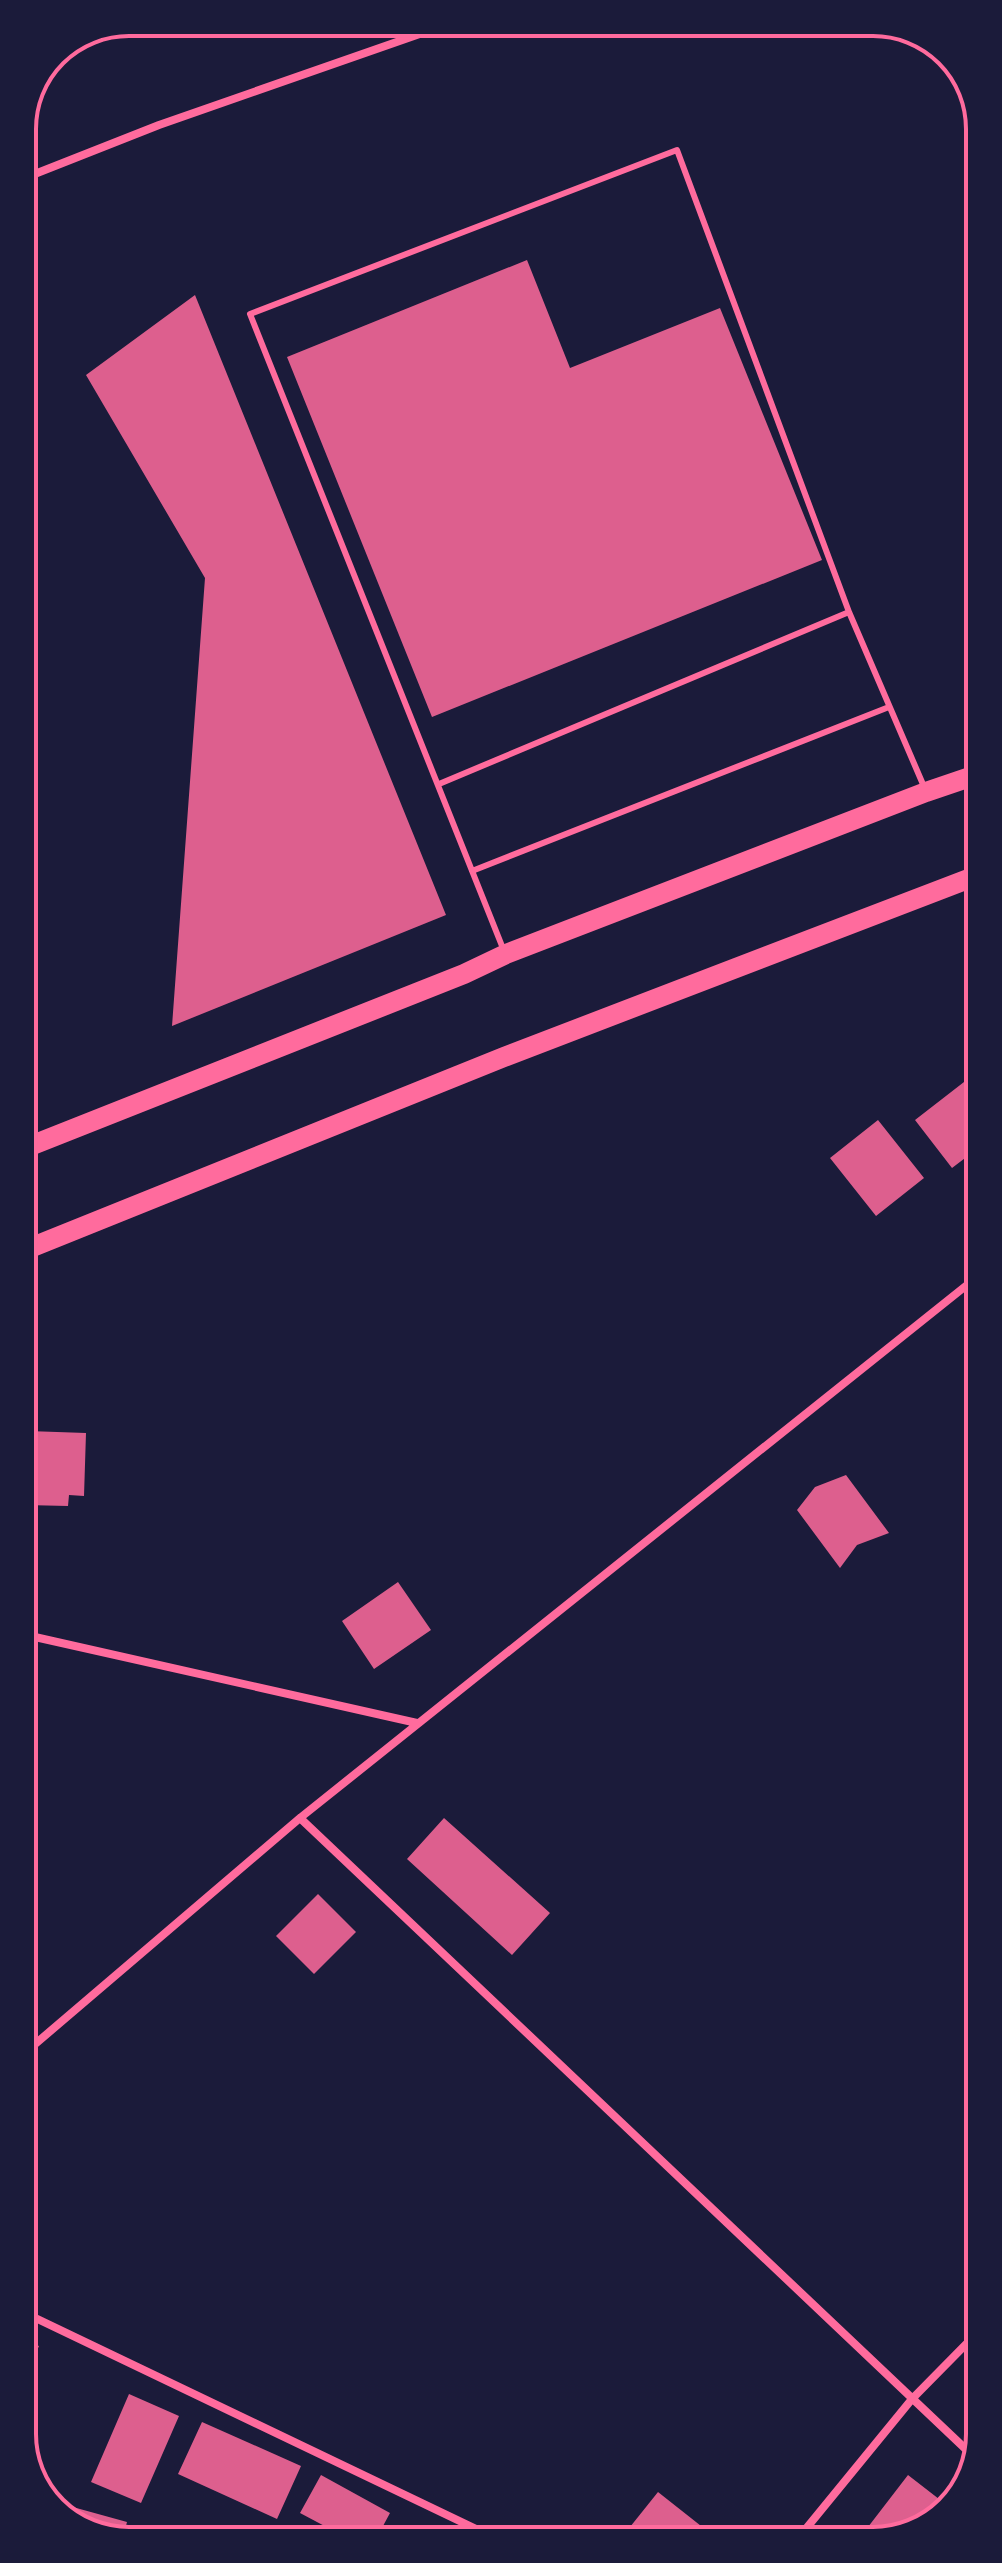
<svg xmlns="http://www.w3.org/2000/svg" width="1002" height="2563" font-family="Barlow,sans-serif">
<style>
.building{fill:#dd5f8e}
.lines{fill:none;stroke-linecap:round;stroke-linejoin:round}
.service{stroke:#ff6b9d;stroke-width:6}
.minor{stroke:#ff6b9d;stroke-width:8}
.primary{stroke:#ff6b9d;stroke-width:20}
.rim{fill:none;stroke:#ff6b9d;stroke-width:4}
</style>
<rect width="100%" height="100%" fill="#1b1b3a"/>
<path class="building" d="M 527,260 L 570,368 L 720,308 L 822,560 L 432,717 L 287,357 Z
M 195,295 L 446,915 L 172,1026 L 205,578 L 86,375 Z
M 964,1082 L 977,1099 L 977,1149 L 952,1168 L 915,1120 Z
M 878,1120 L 924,1178 L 876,1216 L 830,1158 Z
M 28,1431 L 86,1433 L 84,1496 L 69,1495 L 68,1506 L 25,1505 Z
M 846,1475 L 889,1533 L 857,1545 L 840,1568 L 797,1510 L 815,1487 Z
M 398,1582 L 431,1630 L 374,1669 L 342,1621 Z
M 444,1818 L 550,1913 L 512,1955 L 407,1859 Z
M 318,1894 L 356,1932 L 314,1974 L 276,1936 Z
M 27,2341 L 39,2346 L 27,2373 Z
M 129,2394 L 179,2416 L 141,2503 L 91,2482 Z
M 202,2422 L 301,2466 L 277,2519 L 178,2474 Z
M 321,2475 L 390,2513 L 376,2539 L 349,2539 L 300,2513 Z
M 908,2475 L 948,2506 L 907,2535 L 879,2536 L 868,2527 Z
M 658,2492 L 715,2537 L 622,2537 Z
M 51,2501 L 127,2522 L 122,2541 L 64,2519 Z"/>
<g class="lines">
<path class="service" d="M 439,784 L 849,612
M 472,871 L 889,707
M 504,951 L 250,314 L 677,150 L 849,612 L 925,789"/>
<path class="minor" d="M 22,179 L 159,125 L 454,22
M 26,1635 L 417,1723
M 300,1818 L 973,2456
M 27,2051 L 300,1818 L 977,1277
M 27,2314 L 495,2538
M 800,2536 L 912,2399 L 980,2330"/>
<path class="primary" d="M 25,1148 L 464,974 L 506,954 L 926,792 L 976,775
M 25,1250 L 504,1057 L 976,876"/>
</g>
<path d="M0 0H1002V2563H0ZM129 36H873A93 93 0 0 1 966 129V2434A93 93 0 0 1 873 2527H129A93 93 0 0 1 36 2434V129A93 93 0 0 1 129 36Z" fill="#1b1b3a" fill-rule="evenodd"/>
<path class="rim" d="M129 36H873A93 93 0 0 1 966 129V2434A93 93 0 0 1 873 2527H129A93 93 0 0 1 36 2434V129A93 93 0 0 1 129 36Z"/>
</svg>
